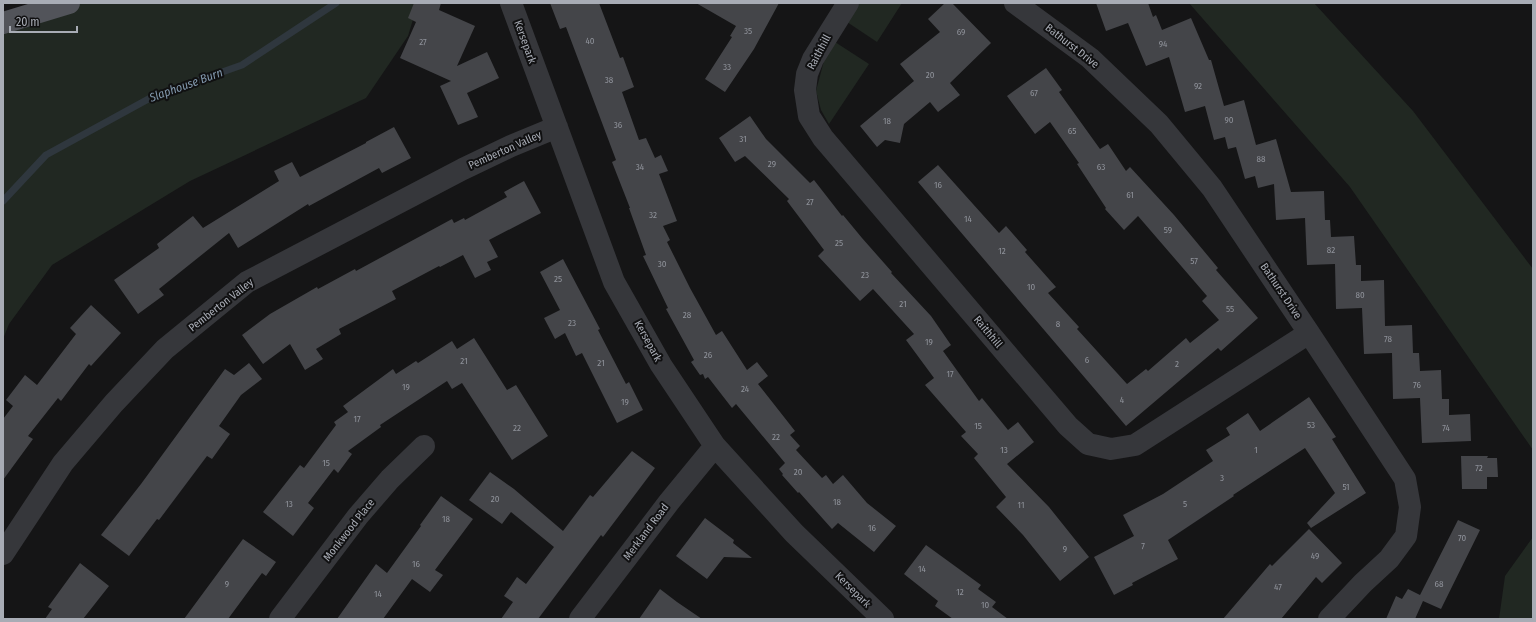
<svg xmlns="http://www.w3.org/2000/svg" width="1536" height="622" font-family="'Fira Sans Condensed',sans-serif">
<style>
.green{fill:#212822}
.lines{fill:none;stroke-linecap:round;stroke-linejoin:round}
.stream{stroke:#2f373e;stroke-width:7}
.building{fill:#444549}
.minor{stroke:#36373b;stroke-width:22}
.primary{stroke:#52545a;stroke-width:22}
.labels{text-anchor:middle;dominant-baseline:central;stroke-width:4;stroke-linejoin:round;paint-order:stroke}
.number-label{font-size:9px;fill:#8f929a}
.street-label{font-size:11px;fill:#a8acb5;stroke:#101011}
.water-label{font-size:12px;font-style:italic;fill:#8298ad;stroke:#101011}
</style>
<rect width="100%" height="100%" fill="#151516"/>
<path class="green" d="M 62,3 L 418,3 L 408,36 L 366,98 L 190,181 L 52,265 L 9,324 L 3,339 L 3,23 Z
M 859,3 L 902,3 L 877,42 L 847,22 Z
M 1189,3 L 1314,3 L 1413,111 L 1533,269 L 1533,450 L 1350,187 Z
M 835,42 L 869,64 L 829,124 L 821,110 L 816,91 L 825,57 Z
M 1533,537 L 1533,619 L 1499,619 L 1505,576 Z"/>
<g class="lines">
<path class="stream" d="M 3,201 L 46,155 L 152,97 L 242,65 L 336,3"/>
</g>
<path class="building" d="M 414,3 L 441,3 L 439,10 L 475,26 L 457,66 L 487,52 L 499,78 L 467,93 L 478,117 L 458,125 L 440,86 L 451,81 L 400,58 L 416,22 L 408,18 Z
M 550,3 L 599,3 L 620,58 L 623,57 L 634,87 L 622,92 L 639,140 L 646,138 L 655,158 L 661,155 L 668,171 L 659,174 L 677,221 L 663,226 L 670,240 L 667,242 L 690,288 L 716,335 L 722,331 L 747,370 L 757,362 L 768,376 L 758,384 L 795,431 L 790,435 L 800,446 L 796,450 L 822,478 L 826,475 L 833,484 L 843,475 L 867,503 L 896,526 L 874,552 L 838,523 L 832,529 L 799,492 L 798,493 L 782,475 L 783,474 L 779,469 L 785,463 L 736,404 L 732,408 L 708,377 L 705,379 L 703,374 L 700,375 L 691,362 L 694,360 L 666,309 L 668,308 L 643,256 L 646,255 L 629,208 L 630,208 L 612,162 L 616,160 L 566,27 L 560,29 Z
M 696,3 L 779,3 L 754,49 L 725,92 L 705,79 L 732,37 L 730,36 L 736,26 Z
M 945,3 L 952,3 L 991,43 L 950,83 L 960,95 L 938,112 L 930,102 L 904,124 L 900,143 L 885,140 L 877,147 L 860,126 L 914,81 L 900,64 L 940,32 L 928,19 Z
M 1096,3 L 1148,3 L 1153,17 L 1156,15 L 1162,30 L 1191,18 L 1209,60 L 1211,60 L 1224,106 L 1244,100 L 1256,145 L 1276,139 L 1291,192 L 1324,191 L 1325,220 L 1330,220 L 1331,237 L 1354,236 L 1356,265 L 1361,265 L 1361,281 L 1384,280 L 1385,326 L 1412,325 L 1413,353 L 1419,353 L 1420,371 L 1441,370 L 1442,399 L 1449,399 L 1449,415 L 1470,414 L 1471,441 L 1422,443 L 1420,398 L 1393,399 L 1392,353 L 1364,354 L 1362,308 L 1336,309 L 1335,264 L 1307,265 L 1305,218 L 1276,220 L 1274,184 L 1258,188 L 1255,176 L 1245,179 L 1236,147 L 1228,149 L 1225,137 L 1214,140 L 1205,106 L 1185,112 L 1169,57 L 1146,66 L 1128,23 L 1106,31 Z
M 1046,68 L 1062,90 L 1059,92 L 1100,149 L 1108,144 L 1126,171 L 1130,167 L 1174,215 L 1218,268 L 1216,270 L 1258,318 L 1221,351 L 1218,348 L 1126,426 L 918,182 L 938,165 L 999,233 L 1006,226 L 1027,250 L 1025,252 L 1056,287 L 1048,293 L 1079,327 L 1077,329 L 1127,384 L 1146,369 L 1148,371 L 1186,338 L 1190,343 L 1219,320 L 1202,301 L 1207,296 L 1138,216 L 1124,230 L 1105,209 L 1106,208 L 1077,164 L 1079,163 L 1050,122 L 1035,134 L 1007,96 Z
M 750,116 L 766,139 L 810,183 L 814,180 L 842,216 L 843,215 L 862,238 L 892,272 L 891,273 L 931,316 L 951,345 L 943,351 L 979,401 L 982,398 L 1008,430 L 1018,422 L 1034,442 L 1007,464 L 1049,507 L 1089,557 L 1060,581 L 1023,535 L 996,507 L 1006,497 L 974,458 L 978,454 L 961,436 L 966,432 L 925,385 L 934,378 L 906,340 L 914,334 L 873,289 L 860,301 L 818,256 L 824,250 L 787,201 L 789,199 L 745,156 L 735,162 L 719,138 Z
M 394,127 L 411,158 L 382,173 L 379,168 L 309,206 L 308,204 L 238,248 L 229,233 L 159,289 L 164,295 L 138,314 L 114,280 L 159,248 L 157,244 L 193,216 L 203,228 L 279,181 L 274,171 L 292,162 L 300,177 L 366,143 L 366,142 Z
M 524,181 L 541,213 L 489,240 L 498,257 L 487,262 L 491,270 L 475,278 L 463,255 L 440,267 L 439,266 L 392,291 L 396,299 L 339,329 L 341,334 L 316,349 L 323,359 L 305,370 L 290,344 L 263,364 L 242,335 L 270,314 L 317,287 L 318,289 L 355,269 L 356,271 L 452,219 L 454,223 L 464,218 L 465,220 L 507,197 L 504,192 Z
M 563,259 L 600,329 L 598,330 L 626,384 L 629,382 L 643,410 L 617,423 L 582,353 L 576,356 L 565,333 L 555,339 L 544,318 L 560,310 L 540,272 Z
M 91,305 L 121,333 L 91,366 L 89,364 L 61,401 L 58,398 L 28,436 L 33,439 L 3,480 L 3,419 L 13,406 L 6,400 L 25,375 L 37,385 L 76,334 L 70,328 Z
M 474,338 L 507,390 L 516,385 L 548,436 L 512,460 L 462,383 L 452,389 L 447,381 L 380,425 L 381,427 L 348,451 L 352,454 L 338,473 L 334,469 L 308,503 L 314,508 L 293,536 L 263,512 L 300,465 L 304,468 L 336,425 L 334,422 L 348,412 L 343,406 L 393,369 L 396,374 L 416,361 L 418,363 L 452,341 L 457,349 Z
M 249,363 L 262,379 L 241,395 L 219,426 L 230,434 L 212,459 L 207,456 L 159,520 L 157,519 L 129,556 L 101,535 L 141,484 L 225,369 L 234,375 Z
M 1309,397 L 1336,437 L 1332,439 L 1366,493 L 1311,528 L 1307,523 L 1335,493 L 1305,448 L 1233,495 L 1234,496 L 1168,540 L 1178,559 L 1132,583 L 1133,585 L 1114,595 L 1094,557 L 1134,536 L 1123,515 L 1163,494 L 1213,461 L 1206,450 L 1230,435 L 1226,428 L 1248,413 L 1260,431 Z
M 632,451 L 655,468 L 637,492 L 603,537 L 601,535 L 538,619 L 501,619 L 513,602 L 504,596 L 517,577 L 526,584 L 554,547 L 511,512 L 502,524 L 469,500 L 490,472 L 514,489 L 563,531 L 590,495 L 593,497 Z
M 1461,456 L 1488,456 L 1487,458 L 1497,458 L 1498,477 L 1487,477 L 1487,489 L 1462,489 Z
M 441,496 L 473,519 L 435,570 L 443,575 L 430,592 L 412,579 L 383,619 L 337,619 L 376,564 L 387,573 L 421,526 L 420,525 Z
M 705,518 L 734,540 L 733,543 L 752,558 L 724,557 L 707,579 L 676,556 Z
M 1458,520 L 1480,530 L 1441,609 L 1423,601 L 1415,619 L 1386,619 L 1396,596 L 1402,599 L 1408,589 L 1420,595 Z
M 1309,529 L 1342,563 L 1322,583 L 1316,577 L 1281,619 L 1223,619 L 1270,564 L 1272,566 Z
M 243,539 L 276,562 L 266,576 L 262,573 L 228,619 L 184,619 Z
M 926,545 L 981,585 L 978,589 L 996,602 L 992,607 L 1008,619 L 953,619 L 935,606 L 938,601 L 904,574 Z
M 80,563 L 109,586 L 83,619 L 45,619 L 52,609 L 48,607 Z
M 660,589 L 677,602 L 702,619 L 639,619 Z"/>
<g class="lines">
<path class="minor" d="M 511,3 L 614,282 L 661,365 L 715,446 L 794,533 L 883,619
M 848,3 L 813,59 L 807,74 L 805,90 L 809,116 L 823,138 L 1068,426 L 1088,444 L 1111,449 L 1135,445 L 1309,333
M 1015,3 L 1090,58 L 1159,124 L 1212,188 L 1309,333 L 1405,479 L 1410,507 L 1406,536 L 1389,559 L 1363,583 L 1329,619
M 3,554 L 63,463 L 114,403 L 165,349 L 247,282 L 463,169 L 511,146 L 557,127
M 280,619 L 358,516 L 390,479 L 424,446
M 580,619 L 669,502 L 715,446"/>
<path class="primary" d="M 3,23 L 69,3"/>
</g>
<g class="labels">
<g class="number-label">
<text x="748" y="31">35</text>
<text x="961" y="32">69</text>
<text x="590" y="41">40</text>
<text x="423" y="42">27</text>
<text x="1163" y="44">94</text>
<text x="727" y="67">33</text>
<text x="930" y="75">20</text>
<text x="609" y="80">38</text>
<text x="1198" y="86">92</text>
<text x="1034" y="93">67</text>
<text x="1229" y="120">90</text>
<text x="887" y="121">18</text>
<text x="618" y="125">36</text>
<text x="1072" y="131">65</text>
<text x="743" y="139">31</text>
<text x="1261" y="159">88</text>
<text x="772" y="164">29</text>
<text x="640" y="167">34</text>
<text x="1101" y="167">63</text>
<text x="938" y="185">16</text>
<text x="1130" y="195">61</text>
<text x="810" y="202">27</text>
<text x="653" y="215">32</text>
<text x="968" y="219">14</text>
<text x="1168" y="230">59</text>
<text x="839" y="243">25</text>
<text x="1331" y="250">82</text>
<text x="1002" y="251">12</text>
<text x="1194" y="261">57</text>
<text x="662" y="264">30</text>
<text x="865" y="275">23</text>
<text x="558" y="279">25</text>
<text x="1031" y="287">10</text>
<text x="1360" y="295">80</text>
<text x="903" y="304">21</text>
<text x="1230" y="309">55</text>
<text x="687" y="315">28</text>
<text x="572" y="323">23</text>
<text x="1058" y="324">8</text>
<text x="1388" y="339">78</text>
<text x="929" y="342">19</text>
<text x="708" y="355">26</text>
<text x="1087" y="360">6</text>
<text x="464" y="361">21</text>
<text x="601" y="363">21</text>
<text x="1177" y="364">2</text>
<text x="950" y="374">17</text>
<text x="1417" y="385">76</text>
<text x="406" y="387">19</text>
<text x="745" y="389">24</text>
<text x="1122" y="400">4</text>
<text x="625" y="402">19</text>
<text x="357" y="419">17</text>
<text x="1311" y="425">53</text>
<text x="978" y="426">15</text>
<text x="517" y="428">22</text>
<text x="1446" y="428">74</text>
<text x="776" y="437">22</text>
<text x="1004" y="450">13</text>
<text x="1256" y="450">1</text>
<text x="326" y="463">15</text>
<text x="1479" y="468">72</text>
<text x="798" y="472">20</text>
<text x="1222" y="478">3</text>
<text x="1346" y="487">51</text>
<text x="495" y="499">20</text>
<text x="837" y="502">18</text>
<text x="289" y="504">13</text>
<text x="1185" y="504">5</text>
<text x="1021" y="505">11</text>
<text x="446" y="519">18</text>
<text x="872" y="528">16</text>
<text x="1462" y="538">70</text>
<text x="1143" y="546">7</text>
<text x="1065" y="549">9</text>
<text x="1315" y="556">49</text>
<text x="416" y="564">16</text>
<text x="922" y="569">14</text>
<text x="227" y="584">9</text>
<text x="1439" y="584">68</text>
<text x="1278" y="587">47</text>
<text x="960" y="592">12</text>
<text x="378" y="594">14</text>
<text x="985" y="605">10</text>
</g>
<g class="street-label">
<text transform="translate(525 42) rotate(70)">Kersepark</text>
<text transform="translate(1072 46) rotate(38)">Bathurst Drive</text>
<text transform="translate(819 52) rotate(-62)">Raithhill</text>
<text transform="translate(505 150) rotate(-24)">Pemberton Valley</text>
<text transform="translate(1281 291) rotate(56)">Bathurst Drive</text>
<text transform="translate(221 305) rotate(-38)">Pemberton Valley</text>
<text transform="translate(988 332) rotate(50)">Raithhill</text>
<text transform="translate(648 341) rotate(61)">Kersepark</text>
<text transform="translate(349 530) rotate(-52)">Monkwood Place</text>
<text transform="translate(646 532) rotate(-53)">Merkland Road</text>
<text transform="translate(853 590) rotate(45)">Kersepark</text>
</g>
<g class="water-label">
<text transform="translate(186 85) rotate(-20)">Slaphouse Burn</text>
</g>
</g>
<rect width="1536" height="622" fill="none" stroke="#a8acb5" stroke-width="8"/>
<path d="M10 26v6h67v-6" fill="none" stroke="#a8acb5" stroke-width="2"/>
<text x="16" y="26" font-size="12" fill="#a8acb5" stroke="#101011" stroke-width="3" paint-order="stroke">20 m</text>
</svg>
